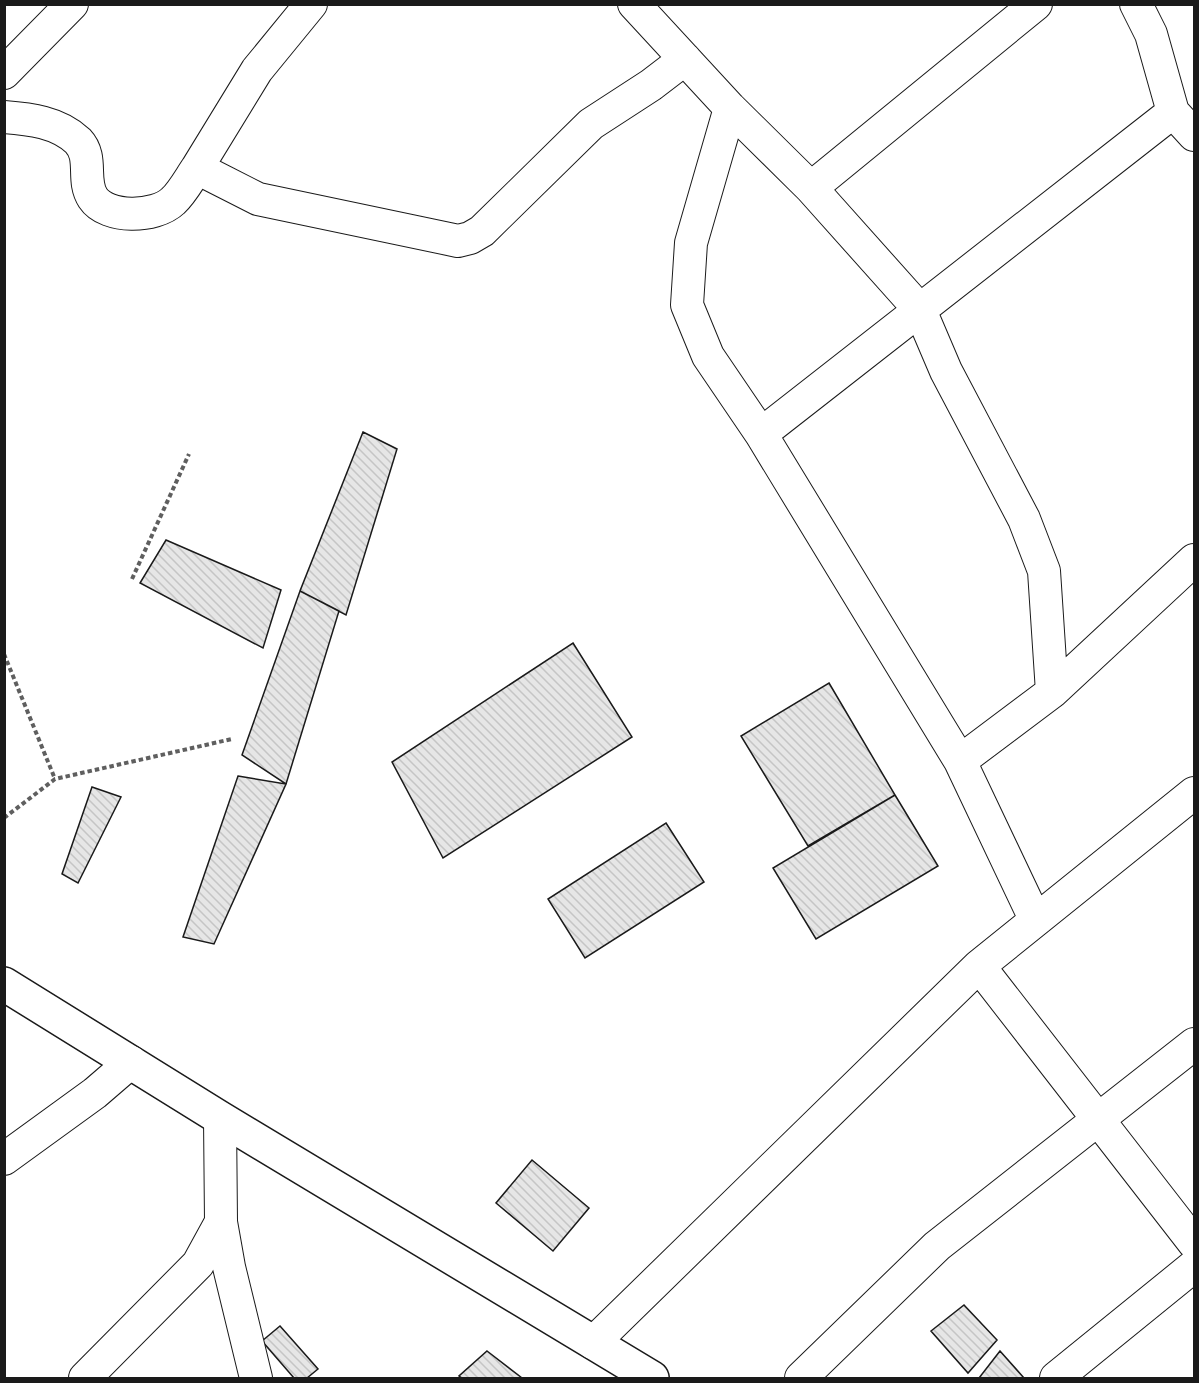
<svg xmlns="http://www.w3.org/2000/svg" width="1199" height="1383" font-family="Rubik,sans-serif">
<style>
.building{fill:url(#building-back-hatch);stroke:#1a1a1a;stroke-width:1.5}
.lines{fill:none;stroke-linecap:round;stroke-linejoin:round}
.minor-casing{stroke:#1a1a1a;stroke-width:34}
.major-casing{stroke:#1a1a1a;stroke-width:36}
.path{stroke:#5f5f5f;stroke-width:4;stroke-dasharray:4.5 3;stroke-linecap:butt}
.minor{stroke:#fff;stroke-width:32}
.major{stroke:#fff;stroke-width:33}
</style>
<defs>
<pattern id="building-back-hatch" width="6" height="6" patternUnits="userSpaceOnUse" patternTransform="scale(1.5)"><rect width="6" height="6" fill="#e6e6e6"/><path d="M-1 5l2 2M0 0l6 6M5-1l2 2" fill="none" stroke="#c5c5c5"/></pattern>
</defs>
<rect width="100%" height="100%" fill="#fff"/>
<path class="building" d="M 363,432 L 397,449 L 346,615 L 300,591 Z
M 166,540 L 281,590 L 263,648 L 140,583 Z
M 300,591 L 339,611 L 286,784 L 242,755 Z
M 573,643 L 632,737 L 443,858 L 392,762 Z
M 829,683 L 895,795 L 808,846 L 741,736 Z
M 238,776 L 286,784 L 214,944 L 183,937 Z
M 92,787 L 121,797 L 78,883 L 62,874 Z
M 895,795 L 938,866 L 816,939 L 773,868 Z
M 666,823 L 704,882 L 585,958 L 548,899 Z
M 532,1160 L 589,1208 L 553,1251 L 496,1203 Z
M 964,1305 L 997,1340 L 968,1373 L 931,1331 Z
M 280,1326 L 318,1369 L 307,1378 L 294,1378 L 262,1341 Z
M 487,1351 L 522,1378 L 462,1378 L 459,1376 Z
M 1000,1351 L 1024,1378 L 979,1378 Z"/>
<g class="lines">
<defs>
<path id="minor" d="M 311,4 L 257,70 L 197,168 L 258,199 L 458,241 L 470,238 L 482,231 L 591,124 L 651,85 L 685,59
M 634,4 L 730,108 L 811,188 L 920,310 L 946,371 L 1024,519 L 1044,571 L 1052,692 L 960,761
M 1136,4 L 1151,34 L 1173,112 L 1194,135
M 4,73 L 72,4
M 730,108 L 691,243 L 687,305 L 708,356 L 761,434 L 960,761 L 1035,919
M 4,117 C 30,119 58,122 78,141 C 94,158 81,180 93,198 C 107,219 155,218 173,201 C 182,193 190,178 197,168
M 811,188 L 1036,4
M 761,434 L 1173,112
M 1052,692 L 1194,560
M 1194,793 L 979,966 L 1194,1243
M 4,1159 L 95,1093 L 131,1062
M 221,1222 L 229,1267 L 256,1378
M 593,1343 L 979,966
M 85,1378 L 198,1264 L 221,1222 L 220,1118
M 801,1378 L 937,1246 L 1194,1044
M 1056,1378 L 1194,1266"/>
<path id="major" d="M 4,984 L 220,1118 L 652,1378"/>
</defs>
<use href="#minor" class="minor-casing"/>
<use href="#major" class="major-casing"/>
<path class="path" d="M 132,579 L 189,454
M 4,654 L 55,779
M 4,818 L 55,779 L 232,739"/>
<use href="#minor" class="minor"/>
<use href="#major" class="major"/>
</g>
<rect width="1199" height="1383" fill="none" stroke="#1a1a1a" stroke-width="12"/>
</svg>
